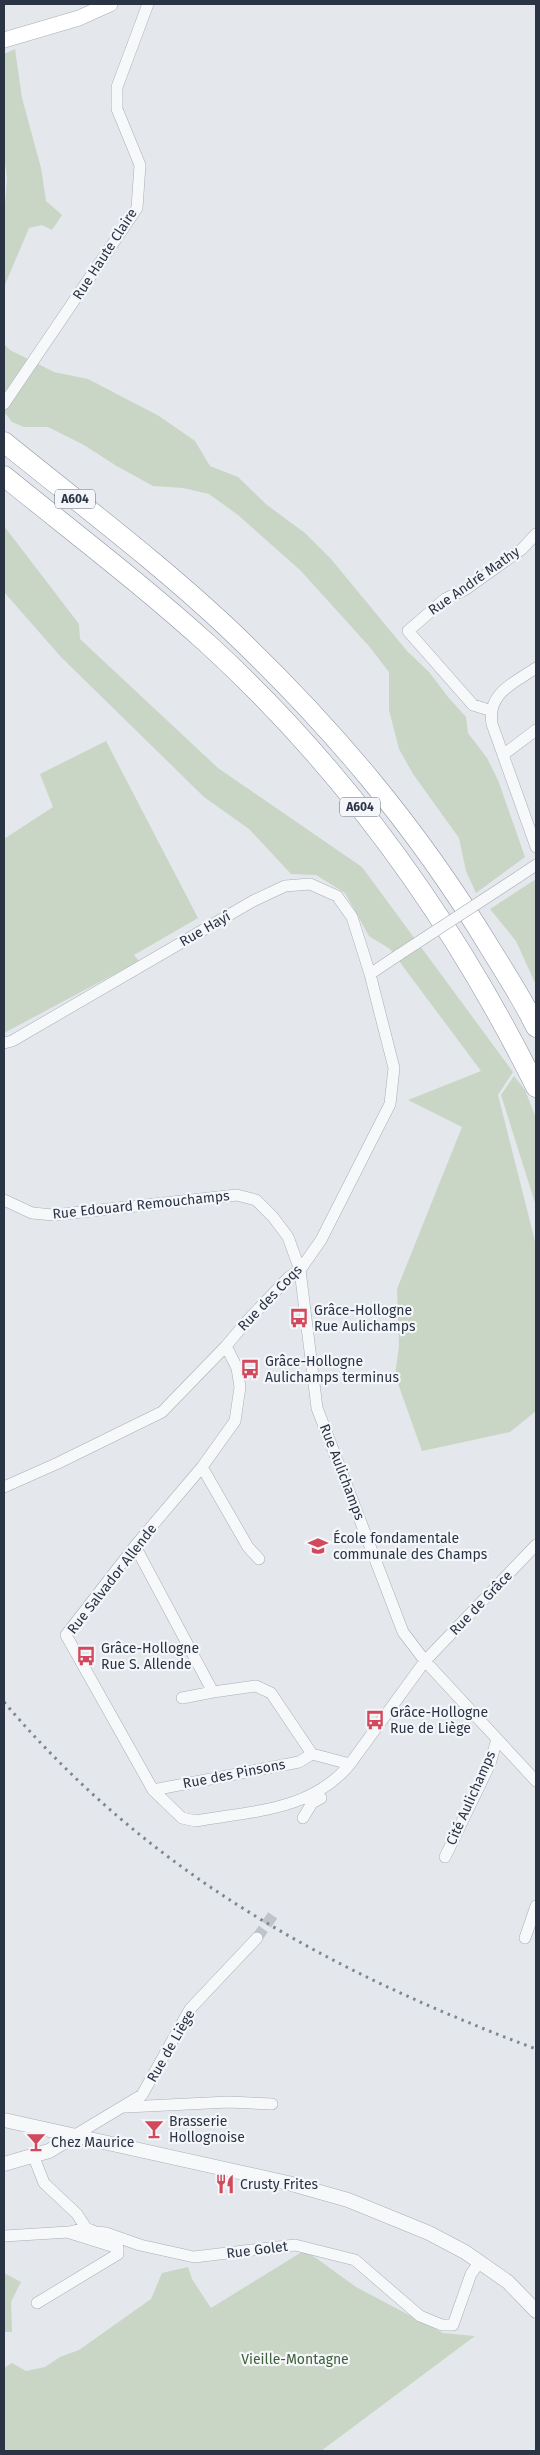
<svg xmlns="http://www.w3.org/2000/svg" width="540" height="2455" font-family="'Fira Sans',sans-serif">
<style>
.green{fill:#c9d6c5}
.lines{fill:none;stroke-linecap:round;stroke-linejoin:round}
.minor-tunnel{stroke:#bfc3cb;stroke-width:11;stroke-dasharray:11 5.5;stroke-linecap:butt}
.minor-casing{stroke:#a9aeb7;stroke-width:12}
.tertiary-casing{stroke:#a9aeb7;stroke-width:15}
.secondary-casing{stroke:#a9aeb7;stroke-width:16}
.motorway-casing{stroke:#8b94a3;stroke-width:21}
.minor{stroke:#f7f8fa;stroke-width:11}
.tertiary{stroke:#f7f8fa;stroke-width:14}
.secondary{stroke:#fff;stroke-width:15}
.motorway{stroke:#fff;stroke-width:20}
.rail{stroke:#7d8696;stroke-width:3;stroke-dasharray:2.5 5;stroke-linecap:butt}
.minor-bridge-casing{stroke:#a9aeb7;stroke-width:12;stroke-linecap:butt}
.minor-bridge{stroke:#f7f8fa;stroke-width:11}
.labels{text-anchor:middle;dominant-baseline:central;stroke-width:4.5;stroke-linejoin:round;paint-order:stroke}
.shield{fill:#f4f6f9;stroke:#676e7b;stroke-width:1}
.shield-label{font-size:12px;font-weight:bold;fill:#2b3445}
.street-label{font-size:14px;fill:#2b3445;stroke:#f4f6f9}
.poi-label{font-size:14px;fill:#2b3445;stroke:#f4f6f9;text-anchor:start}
.park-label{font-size:14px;fill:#3f6138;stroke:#f4f6f9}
</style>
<rect width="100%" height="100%" fill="#e4e7ec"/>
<path class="green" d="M 15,49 L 22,98 L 41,168 L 46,201 L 62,215 L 52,230 L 42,225 L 29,228 L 4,287 L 4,218 L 7,178 L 4,154 L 4,54 Z
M 4,344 L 10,350 L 54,372 L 88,379 L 159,416 L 195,441 L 210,466 L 238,477 L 267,505 L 305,533 L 331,559 L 407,651 L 429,672 L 448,697 L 466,717 L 468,733 L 487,758 L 498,780 L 525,857 L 476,893 L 466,871 L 459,838 L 413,774 L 399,749 L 389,710 L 389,672 L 368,645 L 300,570 L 238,515 L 209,494 L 183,488 L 153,486 L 115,465 L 84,445 L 48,427 L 24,427 L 12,422 L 4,412 Z
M 4,526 L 79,624 L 80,639 L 218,768 L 362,867 L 513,1072 L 498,1095 L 536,1245 L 536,1411 L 510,1432 L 422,1451 L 395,1375 L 399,1346 L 397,1289 L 462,1127 L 408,1100 L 481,1071 L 390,949 L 369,936 L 345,893 L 316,875 L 291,874 L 249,829 L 204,797 L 61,657 L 4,592 Z
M 106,741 L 198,918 L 134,955 L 139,961 L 4,1033 L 4,839 L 53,807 L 40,774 Z
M 536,879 L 536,985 L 516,941 L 490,909 Z
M 514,1076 L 525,1090 L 536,1118 L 536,1206 L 501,1095 Z
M 305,2250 L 356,2287 L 443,2333 L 475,2336 L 321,2451 L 4,2451 L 4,2368 L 12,2363 L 26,2371 L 45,2367 L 60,2357 L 79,2350 L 151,2299 L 162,2273 L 188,2267 L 192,2279 L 211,2308 Z
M 4,2273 L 21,2282 L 11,2302 L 12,2332 L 4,2332 Z"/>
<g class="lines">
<path class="minor-tunnel" d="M 257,1938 L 273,1915"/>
<defs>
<path id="minor" d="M 4,404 L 137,208 L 140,165 L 117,109 L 117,87 L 148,4
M 536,668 C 514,683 487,693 492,724 L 536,847
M 489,710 L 473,705 L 408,631 L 445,599 L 466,589 L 522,549 L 536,534
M 503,755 L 536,730
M 518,877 L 536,865
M 370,974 L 400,954
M 4,1043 L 12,1041 L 253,901 L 285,886 L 310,884 L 337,896 L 352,917 L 370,974 L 394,1068 L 390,1104 L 321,1240 L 300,1270 L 289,1277 L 247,1321 L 226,1346 L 162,1412 L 58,1463 L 4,1487
M 4,1200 L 32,1213 L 54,1215 L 237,1195 L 256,1200 L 273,1217 L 288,1237 L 300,1270 L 317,1408 L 403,1632 L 425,1661 L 536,1781
M 226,1346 L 237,1368 L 240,1387 L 235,1421 L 202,1467 L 135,1546 L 66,1635 L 153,1790 L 182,1818 L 196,1821 C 251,1811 312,1811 350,1764 L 425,1661 L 536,1545
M 202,1467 L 248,1547 L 259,1559
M 135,1546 L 213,1692 L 256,1686 L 271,1693 L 312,1754 L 350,1764
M 182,1698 L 213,1692
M 153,1790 L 299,1762 L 312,1754
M 303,1818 L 312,1803 L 321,1798
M 445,1857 L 490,1764 L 497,1739
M 525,1938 L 536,1906
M 126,2107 L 229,2102 L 272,2104
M 72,2137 L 142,2095 L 190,2009 L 257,1938
M 33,2155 L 44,2183 L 77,2214 L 86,2228
M 4,2236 L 69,2232 L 86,2228 L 96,2232 L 106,2233 L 140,2245 L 194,2257 L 295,2245 L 355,2260 L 420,2316 L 442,2325 L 453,2325 L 471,2274 L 479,2263
M 37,2303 L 118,2254 L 118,2248 L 70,2233"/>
<path id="tertiary" d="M 4,2120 L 288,2183 L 348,2200 L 429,2233 L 465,2252 L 508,2282 L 536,2311
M 4,2164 L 49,2151 L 72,2137"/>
<path id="secondary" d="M 4,40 L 79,18 L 110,4"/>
<path id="motorway" d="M 4,442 C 79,503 158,562 229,629 C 332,727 416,826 490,948 C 506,974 523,1000 536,1027
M 4,476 C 73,532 144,586 210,646 C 346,771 454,922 536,1087"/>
</defs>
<use href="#minor" class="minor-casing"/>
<use href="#tertiary" class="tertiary-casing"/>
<use href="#secondary" class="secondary-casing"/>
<use href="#motorway" class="motorway-casing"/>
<use href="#minor" class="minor"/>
<use href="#tertiary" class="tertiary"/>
<use href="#secondary" class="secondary"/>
<use href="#motorway" class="motorway"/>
<path class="rail" d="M 4,1702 C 150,1874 328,1971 536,2049"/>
<defs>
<path id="minor-bridge" d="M 400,954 L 518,877"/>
</defs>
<use href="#minor-bridge" class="minor-bridge-casing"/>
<use href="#minor-bridge" class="minor-bridge"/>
</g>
<defs>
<symbol id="bus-bare" viewBox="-9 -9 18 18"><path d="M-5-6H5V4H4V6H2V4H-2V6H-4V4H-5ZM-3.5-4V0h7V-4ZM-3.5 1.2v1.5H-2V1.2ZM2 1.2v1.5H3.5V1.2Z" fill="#d1495b" stroke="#f4f6f9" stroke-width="2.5" paint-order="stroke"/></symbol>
<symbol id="school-bare" viewBox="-9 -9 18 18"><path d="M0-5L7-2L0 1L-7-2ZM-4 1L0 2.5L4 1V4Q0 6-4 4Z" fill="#d1495b" stroke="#f4f6f9" stroke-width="2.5" paint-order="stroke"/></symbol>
<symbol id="bar-bare" viewBox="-9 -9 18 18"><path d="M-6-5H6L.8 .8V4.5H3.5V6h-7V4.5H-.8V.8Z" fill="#d1495b" stroke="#f4f6f9" stroke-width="2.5" paint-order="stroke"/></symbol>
<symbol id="restaurant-bare" viewBox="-9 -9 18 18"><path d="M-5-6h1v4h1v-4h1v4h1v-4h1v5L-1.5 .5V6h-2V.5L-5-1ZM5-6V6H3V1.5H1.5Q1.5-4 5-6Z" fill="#d1495b" stroke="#f4f6f9" stroke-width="2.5" paint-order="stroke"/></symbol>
</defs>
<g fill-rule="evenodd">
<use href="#bus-bare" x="285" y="1304" width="28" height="28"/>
<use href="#bus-bare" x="236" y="1355" width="28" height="28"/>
<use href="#school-bare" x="304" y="1532" width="28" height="28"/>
<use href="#bus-bare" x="72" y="1642" width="28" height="28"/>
<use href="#bus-bare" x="361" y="1706" width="28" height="28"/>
<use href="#bar-bare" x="140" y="2115" width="28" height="28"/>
<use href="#bar-bare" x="22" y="2128" width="28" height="28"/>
<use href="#restaurant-bare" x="211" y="2170" width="28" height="28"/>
</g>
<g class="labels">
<g class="shield">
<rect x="55" y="489.5" width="40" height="19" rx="4"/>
<rect x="340" y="797.5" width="40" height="19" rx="4"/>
</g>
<g class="shield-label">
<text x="75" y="499">A604</text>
<text x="360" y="807">A604</text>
</g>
<g class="street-label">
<text transform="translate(105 254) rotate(-57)">Rue Haute Claire</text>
<text transform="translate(474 581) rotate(-35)">Rue André Mathy</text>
<text transform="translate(205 929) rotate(-30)">Rue Hayî</text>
<text transform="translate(141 1205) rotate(-6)">Rue Edouard Remouchamps</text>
<text transform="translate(270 1298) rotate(-46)">Rue des Coqs</text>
<text transform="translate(342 1472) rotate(69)">Rue Aulichamps</text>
<text transform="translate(112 1579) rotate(-52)">Rue Salvador Allende</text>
<text transform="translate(481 1603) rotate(-46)">Rue de Grâce</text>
<text transform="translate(234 1774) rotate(-11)">Rue des Pinsons</text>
<text transform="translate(471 1798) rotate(-66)">Cité Aulichamps</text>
<text transform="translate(171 2046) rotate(-60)">Rue de Liège</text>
<text transform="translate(257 2250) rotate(-7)">Rue Golet</text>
</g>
<g class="poi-label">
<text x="314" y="1310">Grâce-Hollogne<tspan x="314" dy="16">Rue Aulichamps</tspan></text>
<text x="265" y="1361">Grâce-Hollogne<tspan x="265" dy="16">Aulichamps terminus</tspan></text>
<text x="333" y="1538">École fondamentale<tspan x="333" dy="16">communale des Champs</tspan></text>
<text x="101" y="1648">Grâce-Hollogne<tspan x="101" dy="16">Rue S. Allende</tspan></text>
<text x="390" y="1712">Grâce-Hollogne<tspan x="390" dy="16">Rue de Liège</tspan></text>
<text x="169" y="2121">Brasserie<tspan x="169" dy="16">Hollognoise</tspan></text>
<text x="51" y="2142">Chez Maurice</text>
<text x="240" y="2184">Crusty Frites</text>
</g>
<g class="park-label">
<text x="295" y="2359">Vieille-Montagne</text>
</g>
</g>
<rect width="540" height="2455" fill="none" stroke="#2b3445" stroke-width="10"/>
</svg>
